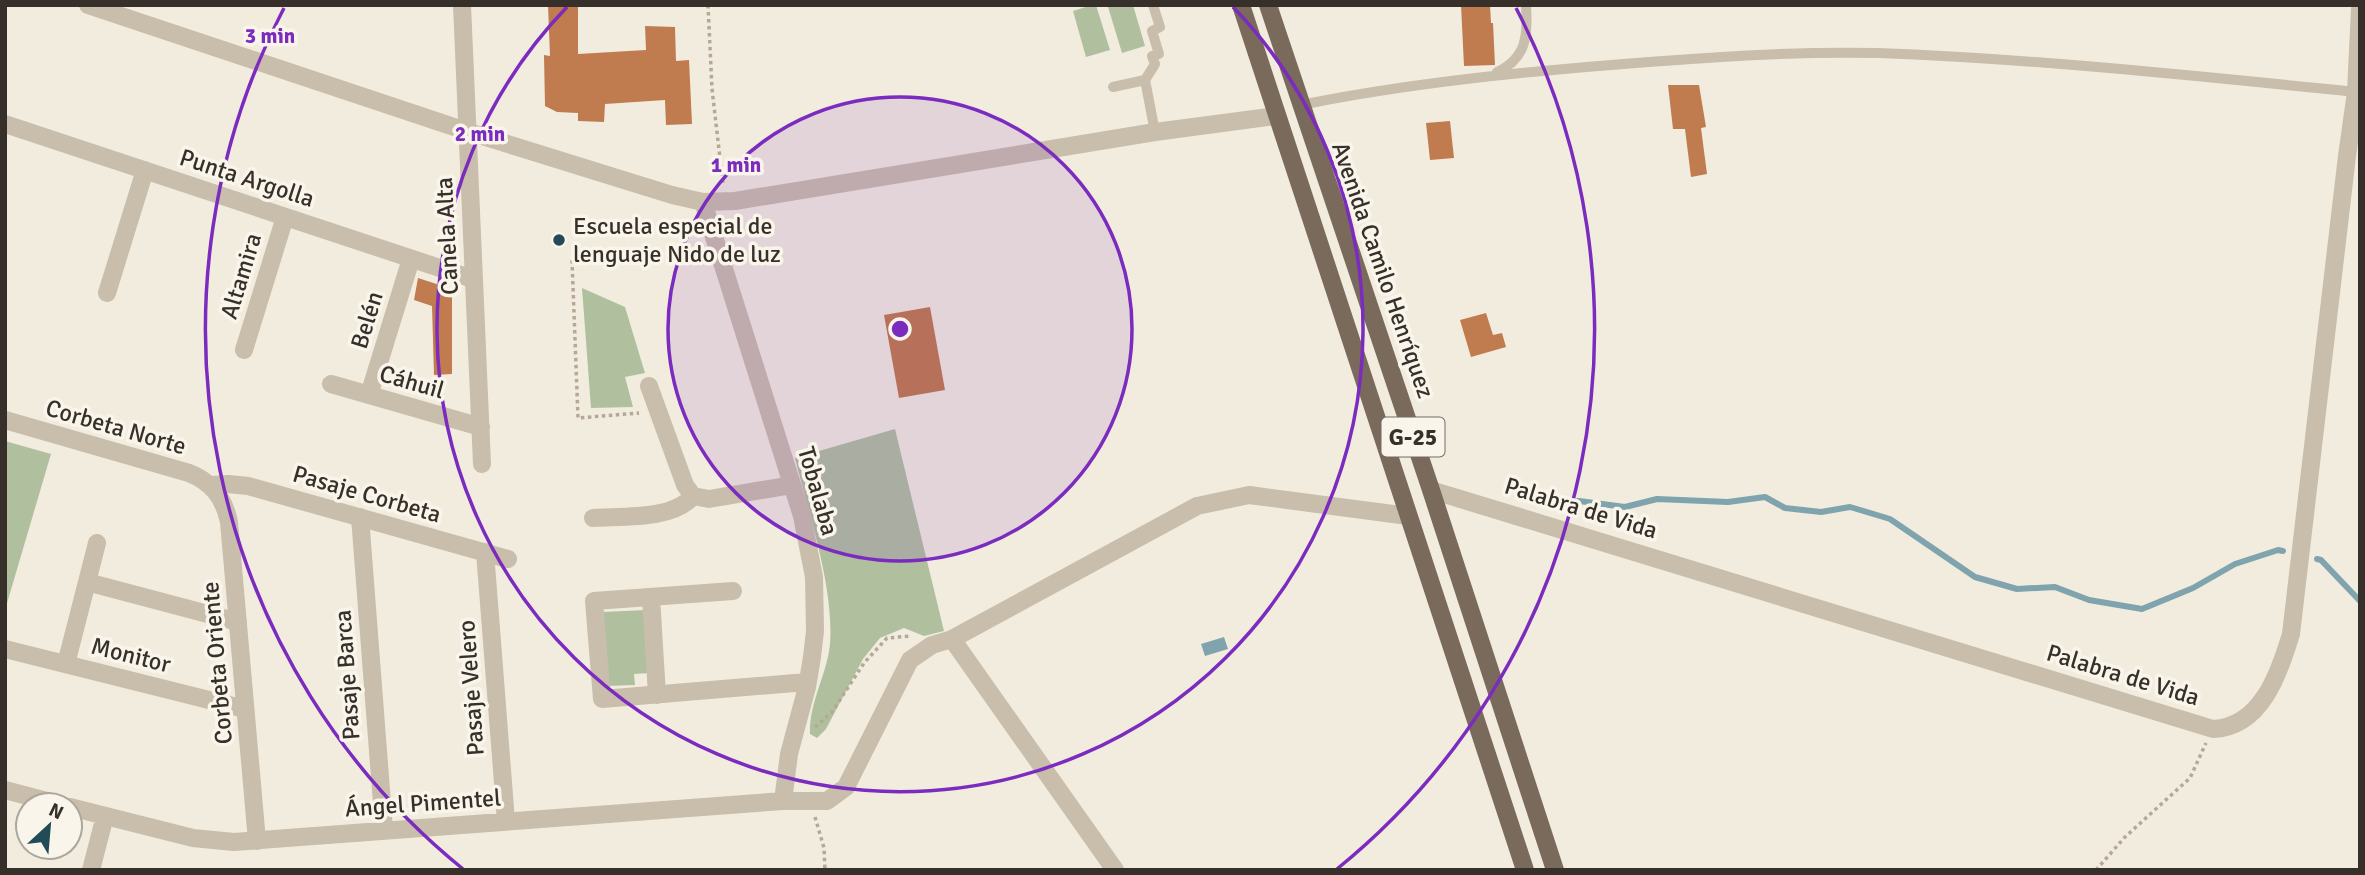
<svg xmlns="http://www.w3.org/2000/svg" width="2365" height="875" font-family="Signika,sans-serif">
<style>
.green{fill:#b0c09f}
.water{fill:#7fa4ad}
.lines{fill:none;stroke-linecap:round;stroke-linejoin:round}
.stream{stroke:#7fa4ad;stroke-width:6}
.building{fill:#c07b4e}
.path{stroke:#b5a895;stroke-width:3.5;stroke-dasharray:3.5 3.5;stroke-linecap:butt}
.lane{stroke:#c9bdab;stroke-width:10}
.street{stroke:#c9bdab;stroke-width:18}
.primary{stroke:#796a5c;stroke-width:18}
.ring{fill:none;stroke:#7b2cbf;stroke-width:3.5}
.poi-dot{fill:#214b57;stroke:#f9f5eb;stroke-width:2.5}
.labels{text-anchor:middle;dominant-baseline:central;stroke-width:7;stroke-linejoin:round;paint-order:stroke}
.shield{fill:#f9f5eb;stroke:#716b64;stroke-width:2}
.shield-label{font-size:23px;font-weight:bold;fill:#37302a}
.street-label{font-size:24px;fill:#37302a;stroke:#f9f5eb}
.poi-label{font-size:24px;fill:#37302a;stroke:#f9f5eb;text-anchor:start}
.centre{fill:#7b2cbf;stroke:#f9f5eb;stroke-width:3.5}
.ring-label{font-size:21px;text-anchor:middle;font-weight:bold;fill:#7b2cbf;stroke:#f9f5eb;stroke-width:7;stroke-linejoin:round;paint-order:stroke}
</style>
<rect width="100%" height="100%" fill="#f2ecdf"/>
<path class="green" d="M 1092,5 L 1096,5 L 1110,50 L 1086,57 L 1073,11 Z
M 1113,5 L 1133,5 L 1145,46 L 1122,53 L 1108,7 Z
M 582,288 L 625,307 L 645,373 L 625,377 L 633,407 L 591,408 Z
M 895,429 L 944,631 L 924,636 L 904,628 L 880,638 L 863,659 L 826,729 L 817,738 L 810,734 C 809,702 827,675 830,644 C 834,588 809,514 795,458 Z
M 5,441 L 51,454 L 5,610 Z
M 646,610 L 650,673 L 634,674 L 635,685 L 607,686 L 603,612 Z"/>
<path class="water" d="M 1224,637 L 1228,649 L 1205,656 L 1201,644 Z"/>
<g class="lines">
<path class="stream" d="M 1558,502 L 1579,501 L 1625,507 L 1657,499 L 1728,502 L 1765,497 L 1785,508 L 1821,512 L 1850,507 L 1890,519 L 1975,577 L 2017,589 L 2055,587 L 2089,600 L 2142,609 L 2193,588 L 2235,564 L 2278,550 L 2283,551
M 2317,559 L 2321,560 L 2360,601"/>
</g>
<path class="building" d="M 548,5 L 578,5 L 578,54 L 646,50 L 645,26 L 675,27 L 676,61 L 689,60 L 692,124 L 666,125 L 665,100 L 605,104 L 604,122 L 578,121 L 578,113 L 557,112 L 545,106 L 544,55 L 550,56 Z
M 1461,5 L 1490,5 L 1491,23 L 1493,23 L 1495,65 L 1464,66 Z
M 1668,85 L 1699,85 L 1706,127 L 1701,128 L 1707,174 L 1691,177 L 1685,129 L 1673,129 Z
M 1450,121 L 1454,158 L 1430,160 L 1426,123 Z
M 418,278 L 452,289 L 452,374 L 434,375 L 432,306 L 414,300 Z
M 930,307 L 945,390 L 899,398 L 884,315 Z
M 1486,313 L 1493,335 L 1502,333 L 1506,347 L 1471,357 L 1460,320 Z"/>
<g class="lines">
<path class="path" d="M 708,5 L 712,89 L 723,184
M 572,260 L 578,418 L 639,413
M 815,727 L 832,712 L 864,663 L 887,638 L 911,636
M 815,817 L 824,848 L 825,870
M 2096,870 L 2125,837 L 2190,778 L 2206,743"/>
<path class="lane" d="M 1153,5 L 1160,27 L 1152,31 L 1159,54 L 1152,56 L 1155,64 L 1145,80 L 1155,132
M 1497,72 C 1527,58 1528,35 1526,5
M 1113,87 L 1145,80
M 1301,105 C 1404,84 1508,73 1612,65 C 1701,58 1789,51 1878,53 C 2038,59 2197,76 2356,92"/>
<path class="street" d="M 88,5 L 466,131 L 672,195 L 703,202 L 735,201 L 1155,132 L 1276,116
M 462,5 L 482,464
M 5,124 L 473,279
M 703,202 L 802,516 L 814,577 L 815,631 L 812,657 L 807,687 L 789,754 L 783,801
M 107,293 L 145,170
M 244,350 L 285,217
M 331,384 L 481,427
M 649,386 L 685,485 L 693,496 L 709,499 L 792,485
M 369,395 L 411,259
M 5,420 L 189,473 C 212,482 224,498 229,522 L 257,841
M 211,485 L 228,484 L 248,486 L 508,559
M 1431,490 L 2213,729 C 2261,727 2279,674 2291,634 L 2347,156 L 2356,92 L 2360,9
M 360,517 L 384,829
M 593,518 C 623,516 673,520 693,496
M 485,552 L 506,821
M 87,582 L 238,622
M 733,591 L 594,601 L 602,699 L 807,682
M 651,597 L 657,695
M 952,639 L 1115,870
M 5,649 L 245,709
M 66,664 L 97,543
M 5,790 L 62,805
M 70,807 L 193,838 L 234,842 L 783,801 L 827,801 L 846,787 L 910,660 L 932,645 L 952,639 L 1197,506 L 1249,495 L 1408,516
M 91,870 L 105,816"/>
<path class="primary" d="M 1241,5 L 1525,870
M 1268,5 L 1431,490 L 1555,870"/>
</g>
<circle cx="900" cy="329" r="232" fill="#7b2cbf" fill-opacity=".12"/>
<g class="ring">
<circle cx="900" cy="329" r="232"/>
<path d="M1233 7A463 463 0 1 1 567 7"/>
<path d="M463 869A695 695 0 0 1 284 8M1516 8A695 695 0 0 1 1337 869"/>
</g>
<circle class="poi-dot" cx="559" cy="240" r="7"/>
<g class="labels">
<rect class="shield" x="1381.5" y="417.5" width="63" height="39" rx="5"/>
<g class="shield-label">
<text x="1413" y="437">G-25</text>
</g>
<g class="street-label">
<text transform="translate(247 178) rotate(18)">Punta Argolla</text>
<text transform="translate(447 236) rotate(-93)">Canela Alta</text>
<text transform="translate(1383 270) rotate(71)">Avenida Camilo Henríquez</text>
<text transform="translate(241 276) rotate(-73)">Altamira</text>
<text transform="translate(367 320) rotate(-73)">Belén</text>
<text transform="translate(412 382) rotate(16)">Cáhuil</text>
<text transform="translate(116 427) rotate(16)">Corbeta Norte</text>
<text transform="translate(818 491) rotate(74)">Tobalaba</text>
<text transform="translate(367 494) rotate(16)">Pasaje Corbeta</text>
<text transform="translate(1581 508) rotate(17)">Palabra de Vida</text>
<text transform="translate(131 655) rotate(14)">Monitor</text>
<text transform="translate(217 663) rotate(-95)">Corbeta Oriente</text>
<text transform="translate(347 675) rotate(-94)">Pasaje Barca</text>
<text transform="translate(2123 675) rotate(17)">Palabra de Vida</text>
<text transform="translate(471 688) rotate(-94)">Pasaje Velero</text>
<text transform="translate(423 803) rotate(-4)">Ángel Pimentel</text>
</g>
<g class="poi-label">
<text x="573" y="226">Escuela especial de<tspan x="573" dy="28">lenguaje Nido de luz</tspan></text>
</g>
</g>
<circle cx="900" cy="329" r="10" class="centre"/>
<g class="ring-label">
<text x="270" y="43">3 min</text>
<text x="480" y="141">2 min</text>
<text x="736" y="172">1 min</text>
</g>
<rect width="2365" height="875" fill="none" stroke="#37302a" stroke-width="14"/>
<g transform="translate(49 826) rotate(26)"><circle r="33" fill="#f9f5eb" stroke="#aba69e" stroke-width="2"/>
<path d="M0-5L12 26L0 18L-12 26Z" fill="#214b57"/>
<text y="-10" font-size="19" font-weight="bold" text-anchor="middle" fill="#37302a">N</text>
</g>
</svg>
